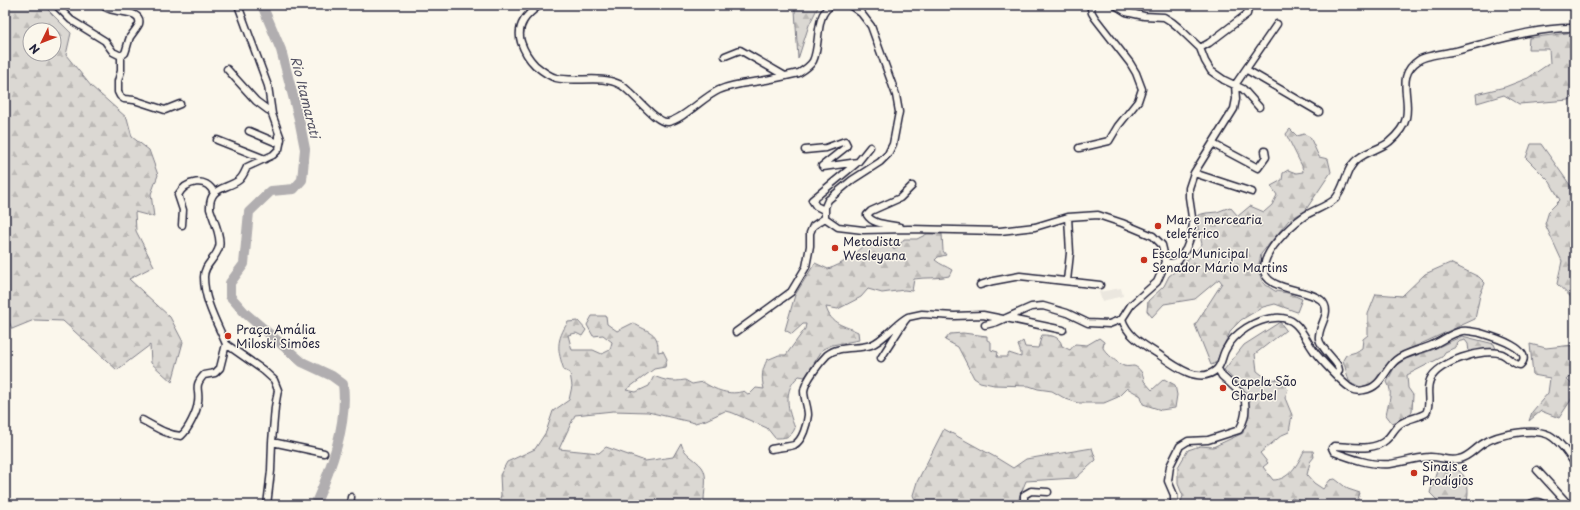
<svg xmlns="http://www.w3.org/2000/svg" width="1580" height="510" font-family="'Playpen Sans',sans-serif">
<style>
.built{fill:#ebe7df}
.forest{fill:url(#forest-firs);stroke:#7e7d87;fill-rule:evenodd}
.lines{fill:none;stroke-linecap:round;stroke-linejoin:round}
.river{stroke:#b1aeb0;stroke-width:10}
.minor-casing{stroke:#22223b;stroke-width:9}
.minor{stroke:#fbf7ec;stroke-width:6}
.poi-dot{fill:#c8321e;stroke:#fbf7ec;stroke-width:1.5}
.labels{text-anchor:middle;dominant-baseline:central;stroke-width:3;stroke-linejoin:round;paint-order:stroke}
.poi-label{font-size:12px;fill:#22223b;stroke:#fbf7ec;text-anchor:start}
.water-label{font-size:13px;font-style:italic;fill:#545364;stroke:#fbf7ec}
</style>
<defs>
<pattern id="forest-firs" width="22" height="20" patternUnits="userSpaceOnUse"><rect width="22" height="20" fill="#dbd8d3"/><path d="M5 1l3.5 6h-7zM16 11l3.5 6h-7z" fill="#bcb9b6"/></pattern>
</defs>
<rect width="100%" height="100%" fill="#fbf7ec"/>
<filter id="ink" filterUnits="userSpaceOnUse"><feTurbulence type="fractalNoise" baseFrequency=".025" numOctaves="2"/><feDisplacementMap in="SourceGraphic" scale="8" xChannelSelector="R" yChannelSelector="G"/><feConvolveMatrix kernelMatrix="1 2 1 2 8 2 1 2 1" color-interpolation-filters="sRGB"/></filter>
<g filter="url(#ink)">
<path class="built" d="M 1121,288 L 1123,296 L 1102,301 L 1099,292 Z"/>
<path class="forest" d="M 5,5 L 46,5 L 48,10 L 71,33 L 66,55 L 91,86 L 127,118 L 132,137 L 149,150 L 158,175 L 151,194 L 154,217 L 135,212 L 136,231 L 154,266 L 129,279 L 170,317 L 183,342 L 172,382 L 151,363 L 150,345 L 117,370 L 63,321 L 34,320 L 12,329 L 5,311 ZM 30,30 L 54,30 L 54,54 L 30,54 Z
M 780,5 L 819,5 L 809,25 L 798,59 L 795,10 Z
M 1575,32 L 1575,96 L 1569,100 L 1519,104 L 1504,95 L 1477,103 L 1476,94 L 1505,87 L 1528,78 L 1550,63 L 1549,49 L 1528,49 L 1529,38 Z
M 1290,129 L 1297,136 L 1304,134 L 1310,137 L 1319,157 L 1328,159 L 1331,172 L 1305,211 L 1289,220 L 1261,254 L 1258,270 L 1263,283 L 1275,291 L 1288,293 L 1302,299 L 1297,312 L 1275,304 L 1263,307 L 1241,320 L 1231,330 L 1216,363 L 1211,365 L 1195,325 L 1222,283 L 1219,279 L 1195,299 L 1164,304 L 1152,317 L 1147,311 L 1148,301 L 1164,286 L 1169,276 L 1181,267 L 1202,244 L 1198,228 L 1198,215 L 1206,213 L 1217,212 L 1230,207 L 1238,216 L 1250,206 L 1264,212 L 1272,205 L 1277,195 L 1271,186 L 1282,180 L 1283,173 L 1288,170 L 1296,173 L 1303,172 L 1302,166 L 1286,134 Z
M 1531,144 L 1541,144 L 1575,192 L 1573,215 L 1575,218 L 1574,300 L 1557,284 L 1562,261 L 1545,224 L 1549,211 L 1560,200 L 1550,182 L 1526,158 Z
M 927,234 L 942,234 L 943,251 L 946,255 L 938,257 L 935,260 C 941,265 946,266 952,270 L 949,276 C 938,279 926,277 914,279 L 912,291 L 904,290 L 882,293 L 868,289 L 861,297 L 838,309 L 826,307 C 831,325 844,325 858,332 L 859,340 L 832,345 L 823,349 L 805,377 L 799,376 C 782,390 788,411 795,428 C 791,438 785,438 775,438 L 767,428 L 733,413 L 725,411 L 706,420 L 695,423 L 648,412 L 613,411 L 575,415 L 559,449 L 599,453 L 606,447 L 645,461 L 673,457 L 681,443 C 684,455 695,458 702,467 C 709,476 703,494 704,505 L 498,505 L 501,495 L 500,475 L 507,462 L 535,449 L 546,432 L 553,411 L 569,400 L 572,386 L 570,373 L 564,370 C 557,349 556,341 568,322 L 578,321 L 586,330 L 582,336 L 576,333 L 568,335 L 572,350 L 593,350 L 602,354 L 610,350 L 612,342 L 603,335 L 593,336 L 587,325 L 592,316 L 606,316 L 607,324 L 617,331 L 633,323 C 649,333 659,331 658,352 L 663,351 L 667,359 L 665,367 L 654,369 L 626,390 L 636,392 L 649,386 L 654,376 C 665,381 673,382 685,380 L 692,384 L 703,382 C 715,390 730,396 744,391 L 749,395 L 756,388 L 764,389 C 761,377 762,370 767,360 L 779,355 L 786,355 L 805,329 L 806,324 L 803,324 L 792,334 L 785,330 L 795,295 L 815,263 L 828,269 C 844,264 851,256 863,246 L 890,244 L 894,250 L 899,246 L 904,239 L 917,239 Z
M 1450,263 L 1479,277 L 1485,283 L 1480,295 L 1475,319 L 1401,353 L 1388,363 L 1385,372 L 1372,385 L 1360,387 L 1349,381 L 1343,360 L 1346,355 L 1356,352 L 1362,348 L 1363,339 L 1368,335 L 1368,314 L 1376,294 L 1402,296 L 1425,274 Z
M 1280,322 L 1286,330 L 1255,354 L 1257,371 L 1266,378 L 1279,380 L 1288,389 L 1285,398 L 1292,415 L 1289,432 L 1282,435 L 1260,453 L 1268,463 L 1263,467 L 1273,480 C 1289,480 1298,464 1304,451 L 1313,451 L 1314,457 L 1310,462 L 1307,475 L 1314,483 L 1323,489 L 1330,480 L 1335,479 L 1348,489 L 1360,493 L 1356,505 L 1312,505 L 1292,498 L 1289,505 L 1180,505 L 1183,496 L 1178,484 L 1178,467 L 1188,450 L 1200,446 L 1213,447 L 1243,433 C 1250,396 1251,396 1224,370 L 1244,345 Z
M 963,333 L 987,336 L 987,340 L 991,342 L 991,350 L 998,352 L 997,357 L 1007,357 L 1009,353 L 1021,357 L 1021,353 L 1018,345 L 1023,341 L 1025,347 L 1038,348 L 1042,335 C 1051,335 1060,336 1062,346 L 1070,350 L 1075,344 L 1087,345 L 1099,338 L 1104,342 L 1103,348 C 1106,353 1118,364 1124,366 C 1127,367 1131,366 1134,366 C 1140,368 1144,375 1144,381 L 1152,390 L 1164,379 L 1175,385 L 1177,395 L 1175,408 L 1161,410 L 1143,404 L 1141,396 L 1127,388 L 1118,397 L 1104,403 L 1078,403 L 1066,399 L 1052,391 L 1038,389 L 1029,386 L 994,385 L 980,382 L 974,378 L 958,347 L 945,340 L 950,334 Z
M 1462,336 L 1494,344 L 1496,349 L 1491,350 L 1469,352 L 1468,344 L 1465,340 L 1457,342 L 1456,347 L 1445,352 L 1442,357 L 1407,375 L 1408,388 L 1413,395 L 1412,411 L 1409,418 L 1392,423 L 1386,415 C 1388,402 1394,394 1387,382 L 1395,366 L 1406,359 L 1432,350 Z
M 1530,344 L 1546,348 L 1573,345 L 1575,351 L 1575,372 L 1567,380 L 1575,387 L 1575,394 L 1559,418 L 1541,411 L 1529,421 L 1532,412 L 1548,393 L 1550,378 L 1533,375 Z
M 944,429 L 995,457 L 1013,468 L 1026,459 L 1092,448 L 1096,460 L 1076,478 L 1026,481 L 1019,498 L 1020,505 L 917,505 L 913,495 L 917,482 Z
M 1445,464 C 1467,472 1470,481 1467,503 L 1470,505 L 1442,505 L 1430,493 C 1432,484 1437,475 1437,466 Z"/>
<g class="lines">
<path class="river" d="M 262,5 L 281,50 L 299,119 L 305,149 L 302,180 L 294,189 L 271,191 L 249,212 L 244,264 L 230,283 L 230,296 L 245,313 L 302,362 L 332,376 L 343,384 C 348,424 331,469 315,505"/>
<defs>
<path id="minor" d="M 56,5 L 71,20 L 105,41 L 113,52 L 121,56 L 125,53 C 127,48 128,42 130,37 C 133,33 137,28 139,24 C 143,8 111,15 103,5
M 540,5 C 527,14 516,25 521,42 C 524,51 529,59 535,65 C 541,70 548,76 556,78 C 577,83 601,74 621,85 C 634,93 656,124 668,122 C 684,119 703,97 719,90 C 732,84 746,83 760,81 C 773,79 786,76 799,73 C 804,70 810,66 813,61 C 821,45 814,14 832,5
M 850,5 L 861,13 L 871,26 L 896,95 L 899,112 L 893,144 L 888,154 L 880,162 L 852,180 L 828,200 L 825,207 L 825,218 L 838,227 L 863,230 L 909,229 L 1000,231 L 1035,227 L 1068,217 L 1098,215 L 1122,223 L 1153,236 L 1162,245 L 1166,262 L 1157,282 L 1131,305 L 1122,319 C 1128,337 1143,344 1158,354 C 1173,365 1200,386 1217,369 C 1222,364 1222,355 1226,349 C 1234,333 1256,319 1275,318 C 1299,316 1302,335 1314,351 C 1320,359 1344,385 1352,389 C 1356,391 1360,391 1364,390 C 1382,387 1384,370 1396,360 C 1406,352 1421,350 1432,345 C 1442,341 1451,333 1462,331 C 1468,330 1475,332 1480,333 C 1490,336 1537,349 1520,365 C 1512,364 1509,357 1502,354 C 1484,347 1437,362 1430,380 C 1425,391 1432,402 1426,413 C 1418,418 1408,418 1400,424 C 1394,428 1392,435 1386,440 C 1373,452 1350,446 1334,446 L 1332,448 L 1334,452 C 1350,458 1372,466 1390,464 C 1403,462 1415,458 1429,457 C 1439,456 1448,462 1459,459 C 1469,457 1475,448 1484,443 C 1498,434 1533,428 1549,435 C 1560,441 1568,454 1575,464
M 1115,5 L 1126,12 L 1144,16 L 1164,17 L 1172,22 L 1178,27 L 1200,48 L 1205,61 L 1211,71 L 1224,80 L 1243,89 L 1259,107
M 1200,48 L 1209,43 L 1247,14 L 1249,5
M 121,56 L 121,71 L 118,81 L 118,92 L 120,96 L 124,99 L 134,100 L 165,110 L 180,104
M 725,56 L 740,50 L 785,76
M 227,69 L 256,101 L 268,110
M 1247,70 L 1319,112
M 249,131 L 275,142 L 278,140 L 278,136
M 217,140 L 265,159
M 1213,144 L 1258,168 L 1266,157 L 1265,151
M 1079,148 L 1109,141 L 1118,126 L 1138,101 L 1142,89 L 1136,73 L 1130,63 L 1095,18 L 1092,13 L 1090,5
M 805,150 L 826,148 L 845,141 L 847,145 L 846,147 L 822,166 L 823,167 L 858,162
M 1194,173 L 1252,192
M 824,210 L 816,206 L 812,200 L 858,162 L 870,147
M 182,225 L 183,210 L 178,195 C 186,181 206,176 214,193
M 900,227 C 889,224 873,225 867,215 L 871,211 L 900,198 L 912,186
M 1166,262 L 1172,263 L 1178,261 L 1186,249 L 1191,236 L 1193,224 L 1189,197 L 1189,188 L 1194,173 L 1234,109 L 1236,99 L 1235,85 L 1277,24
M 1067,281 L 1070,253 L 1068,217
M 980,285 L 993,281 L 1020,276 L 1100,285
M 1006,318 L 1063,330
M 985,325 L 997,322 L 1031,307 L 1043,306 L 1067,313 L 1088,323 L 1109,324 L 1122,319
M 736,332 L 791,292 L 806,267 L 810,246 L 810,233 L 813,226 L 825,218
M 226,344 C 217,323 204,301 204,277 C 204,264 216,259 219,247 C 222,238 213,218 210,209 C 209,186 226,190 239,180 C 243,177 245,171 247,167 L 273,155 L 279,149 L 281,139 L 272,114 L 268,86 L 238,5
M 226,344 L 263,370 L 274,380 L 278,390 L 275,407 L 272,442 L 271,471 L 267,505
M 881,358 L 904,322 L 908,317 L 922,314 L 954,316 L 983,315 L 1003,319
M 1337,375 L 1339,370 L 1338,366 C 1334,359 1320,347 1319,339 C 1317,326 1334,312 1321,300 C 1308,288 1263,291 1264,268 C 1264,251 1290,226 1303,217 C 1313,210 1326,207 1335,199 C 1346,187 1345,167 1359,158 C 1368,151 1380,149 1389,142 C 1396,136 1404,128 1406,118 C 1411,96 1395,76 1419,60 C 1426,55 1447,53 1456,51 C 1495,41 1535,27 1575,28
M 142,420 C 154,426 166,435 181,436 C 188,430 197,412 198,402 C 200,389 193,387 204,375 L 215,373 L 220,368 L 226,344
M 272,442 L 324,453
M 771,449 C 776,448 792,446 794,445 C 803,440 807,424 808,415 C 808,407 804,399 804,391 C 805,381 820,362 827,355 C 839,345 857,350 871,345 C 884,340 895,324 908,317
M 1537,470 L 1569,505
M 350,505 L 351,497
M 1027,505 L 1024,502 L 1024,495 L 1031,491 L 1048,492
M 1174,505 L 1174,495 L 1168,481 L 1170,466 L 1180,446 L 1188,441 L 1208,440 L 1239,430 C 1245,420 1247,408 1244,396 L 1222,376 L 1218,369
M 1529,505 C 1535,501 1540,501 1545,505"/>
</defs>
<use href="#minor" class="minor-casing"/>
<use href="#minor" class="minor"/>
</g>
</g>
<g class="poi-dot">
<circle cx="1158" cy="226" r="4"/>
<circle cx="835" cy="248" r="4"/>
<circle cx="1144" cy="260" r="4"/>
<circle cx="228" cy="336" r="4"/>
<circle cx="1223" cy="388" r="4"/>
<circle cx="1414" cy="473" r="4"/>
</g>
<g class="labels">
<g class="poi-label">
<text x="1166" y="219">Mar e mercearia<tspan x="1166" dy="14">teleférico</tspan></text>
<text x="843" y="241">Metodista<tspan x="843" dy="14">Wesleyana</tspan></text>
<text x="1152" y="253">Escola Municipal<tspan x="1152" dy="14">Senador Mário Martins</tspan></text>
<text x="236" y="329">Praça Amália<tspan x="236" dy="14">Miloski Simões</tspan></text>
<text x="1231" y="381">Capela São<tspan x="1231" dy="14">Charbel</tspan></text>
<text x="1422" y="466">Sinais e<tspan x="1422" dy="14">Prodígios</tspan></text>
</g>
<g class="water-label">
<text transform="translate(306 97) rotate(76)">Rio Itamarati</text>
</g>
</g>
<rect width="1580" height="510" fill="none" stroke="#fbf7ec" stroke-width="20"/>
<rect x="10" y="10" width="1560" height="490" fill="none" stroke="#22223b" stroke-width="1.5" filter="url(#ink)"/>
<g transform="translate(42 42) rotate(227)"><circle r="19" fill="#fbf7ec" stroke="#a4a2a5"/>
<path d="M0-3L7 15L0 10L-7 15Z" fill="#c8321e"/>
<text y="-6" font-size="11" font-weight="bold" text-anchor="middle" fill="#22223b">N</text>
</g>
</svg>
